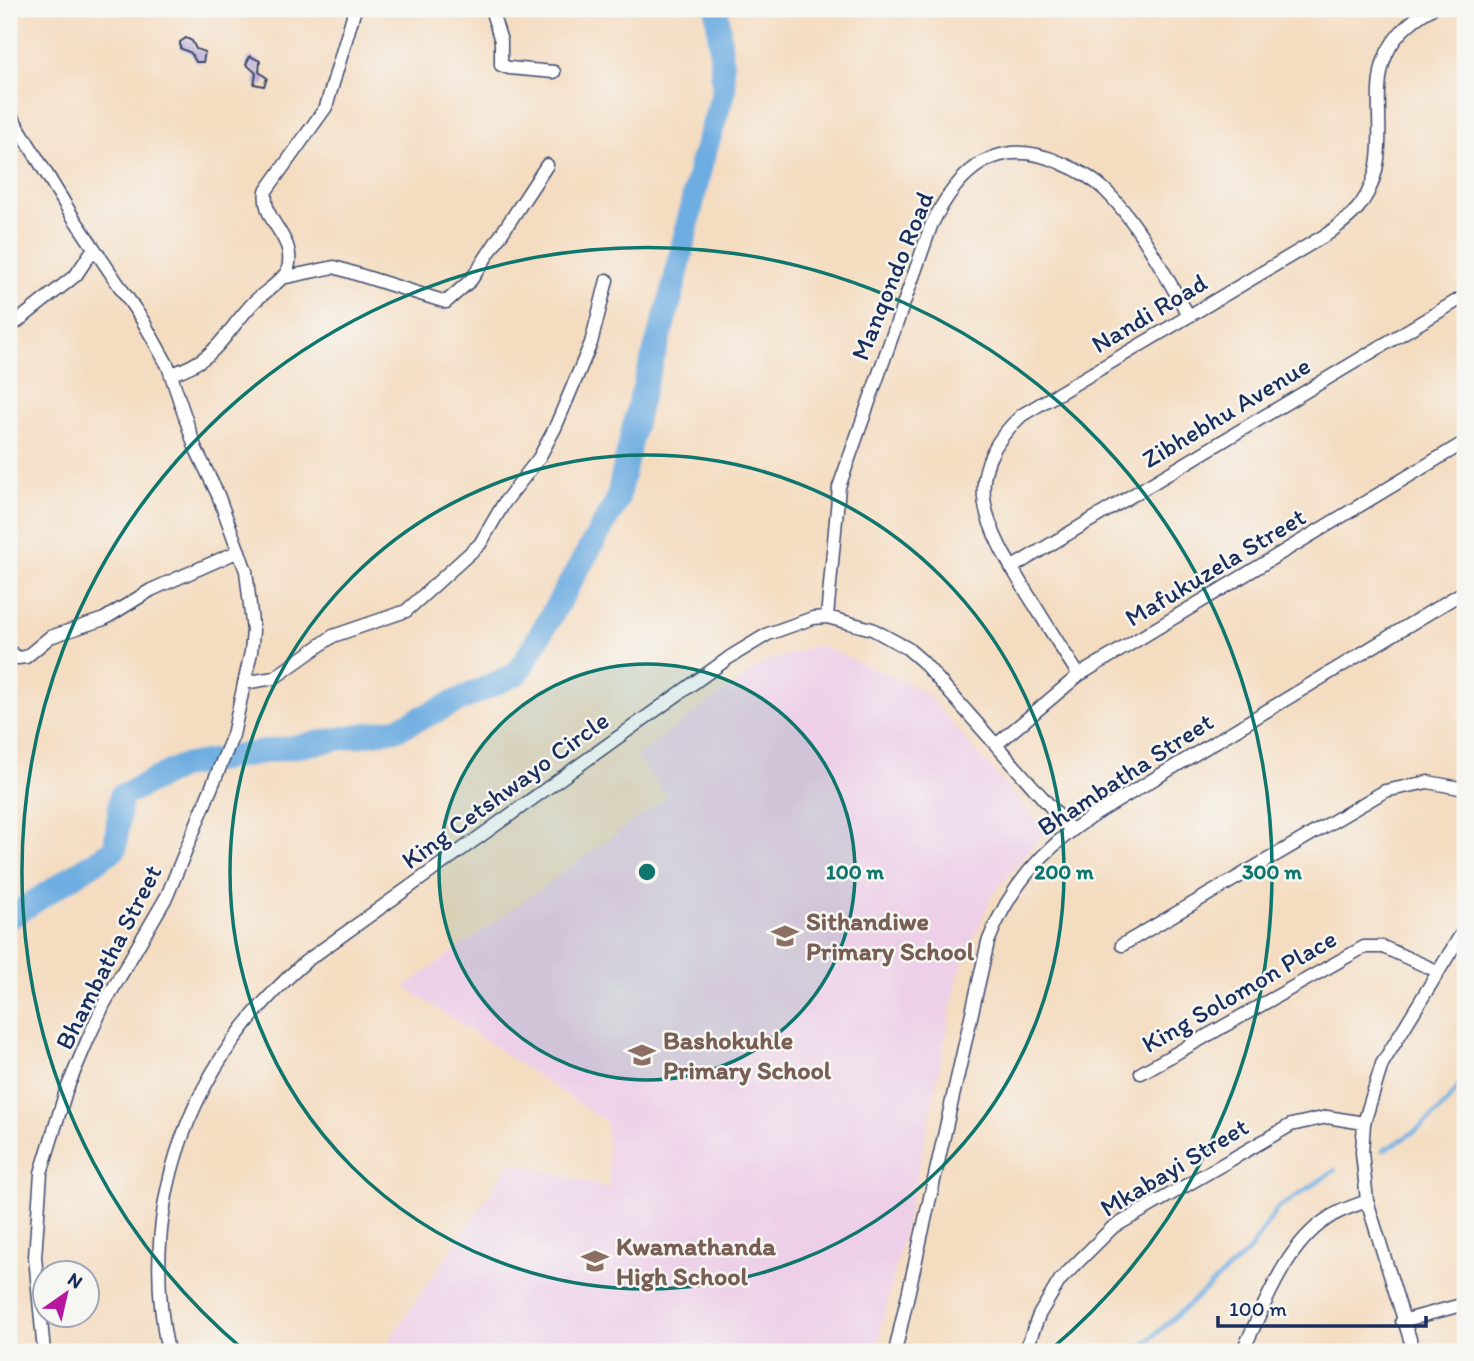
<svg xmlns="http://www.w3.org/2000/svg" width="1474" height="1361" font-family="Itim,sans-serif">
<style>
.built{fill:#edd0e8}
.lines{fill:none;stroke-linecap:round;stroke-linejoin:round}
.stream{stroke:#6eade1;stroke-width:4.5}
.river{stroke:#6eade1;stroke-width:24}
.building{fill:#b4a3d5}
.street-casing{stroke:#3c496d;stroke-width:15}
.street{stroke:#fff;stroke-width:12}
.ring{fill:none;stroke:#0f766e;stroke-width:3.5}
.labels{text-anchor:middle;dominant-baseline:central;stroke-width:5;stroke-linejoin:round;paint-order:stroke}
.street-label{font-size:26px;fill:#1b2f5e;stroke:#f6f6f2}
.education-label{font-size:26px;font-weight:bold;fill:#785e54;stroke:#f6f6f2;text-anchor:start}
.centre{fill:#0f766e;stroke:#f6f6f2;stroke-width:3.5}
.ring-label{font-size:21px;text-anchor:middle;font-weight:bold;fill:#0f766e;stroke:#f6f6f2;stroke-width:5;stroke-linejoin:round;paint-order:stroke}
</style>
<rect width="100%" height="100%" fill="#f6f6f2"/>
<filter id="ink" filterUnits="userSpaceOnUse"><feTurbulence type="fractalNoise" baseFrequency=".0143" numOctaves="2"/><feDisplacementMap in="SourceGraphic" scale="14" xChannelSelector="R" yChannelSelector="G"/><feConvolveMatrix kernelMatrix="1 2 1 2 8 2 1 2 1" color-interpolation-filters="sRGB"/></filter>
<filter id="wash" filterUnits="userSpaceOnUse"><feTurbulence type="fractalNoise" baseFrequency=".00686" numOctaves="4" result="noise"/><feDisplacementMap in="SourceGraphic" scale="28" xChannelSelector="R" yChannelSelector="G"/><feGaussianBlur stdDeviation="1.57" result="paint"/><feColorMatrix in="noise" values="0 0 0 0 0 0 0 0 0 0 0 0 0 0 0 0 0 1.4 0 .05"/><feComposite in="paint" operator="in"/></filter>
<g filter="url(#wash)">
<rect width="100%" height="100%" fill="#f4dcc0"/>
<path class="built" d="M 819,645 L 924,691 L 1045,831 L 992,896 L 958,975 L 923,1150 L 876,1352 L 408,1352 L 390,1339 L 511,1162 L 610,1188 L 606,1122 L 405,987 L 667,797 L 636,756 L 766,661 Z"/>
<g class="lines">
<path class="stream" d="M 1383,1150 C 1417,1133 1446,1111 1465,1076
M 1142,1352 L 1147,1342 L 1249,1251 L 1277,1209 L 1335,1170"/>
<path class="river" d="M 9,918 L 115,849 L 121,796 L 182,766 L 397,729 L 518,673 L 617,501 L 639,404 L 672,294 L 701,164 L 724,90 L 717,9"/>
</g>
<g id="blocks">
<path class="building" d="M 186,38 L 192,41 L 196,49 L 205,52 L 203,62 L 196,62 L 191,53 L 180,48 L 180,42 Z
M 250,56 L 260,61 L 259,72 L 267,78 L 264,86 L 254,84 L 256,73 L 246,64 Z"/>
</g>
</g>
<g filter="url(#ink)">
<use href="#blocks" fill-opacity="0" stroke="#3c496d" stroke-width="2"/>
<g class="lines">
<defs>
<path id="street" d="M 491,9 L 501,41 L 501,65 L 509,68 L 554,72
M 9,112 L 71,214 L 143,321 L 168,366 L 195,447 L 218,495 L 246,571 L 253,631 L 251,652 L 233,735 L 167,896 L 104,1004 L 88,1039 L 66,1091 L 41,1173 L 35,1257 L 44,1352
M 282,278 L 334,267 L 446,302 L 471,280 L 547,165
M 9,328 L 76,275 L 94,248
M 171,374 C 219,359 223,334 255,301 C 266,291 278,284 287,272 C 299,237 261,224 266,191 L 326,107 L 355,9
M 1011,568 L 1465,296
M 827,617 L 839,487 L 931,226 C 958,170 997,134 1061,163 C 1078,170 1093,178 1106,191 C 1141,226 1164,274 1189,316
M 9,651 L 18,658 L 26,657 L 50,637 L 104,619 L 151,590 L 239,551
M 1079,675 C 1061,648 1044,620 1027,593 C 988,530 955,476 1022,415 L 1329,233 C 1340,224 1353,216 1361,204 C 1408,137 1338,61 1431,9
M 244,683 L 274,678 L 333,636 L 406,611 L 480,544 L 504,503 L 539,458 L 555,428 L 591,343 L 607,280
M 997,744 L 1079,675 L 1465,442
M 1122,945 L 1385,791 L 1428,782 L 1465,789
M 1141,1073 L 1364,947 L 1383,947 L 1437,971
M 1402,1321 L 1465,1304
M 168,1352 C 137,1201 190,1063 305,962 L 730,657 L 768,634 L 813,618 L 827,617 L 872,629 L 907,648 L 922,661 L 1071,830
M 895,1352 L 988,942 C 1009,888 1042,849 1091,817 L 1465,591
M 1025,1352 L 1039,1315 L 1060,1280 L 1112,1228 L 1291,1125 L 1327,1117 L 1364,1123
M 1242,1352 C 1264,1308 1284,1247 1327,1219 C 1339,1210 1354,1206 1367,1201
M 1414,1352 L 1367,1201 L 1362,1152 L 1364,1123 L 1382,1064 L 1465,928"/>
</defs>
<use href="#street" class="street-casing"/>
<use href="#street" class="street"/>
</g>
</g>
<circle cx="647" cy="872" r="208" fill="#0f766e" fill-opacity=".12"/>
<g class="ring">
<circle cx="647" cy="872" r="208"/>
<circle cx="647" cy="872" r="417"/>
<path d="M245 1351A625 625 0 1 1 1049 1351"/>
</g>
<defs>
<symbol id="school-bare" viewBox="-9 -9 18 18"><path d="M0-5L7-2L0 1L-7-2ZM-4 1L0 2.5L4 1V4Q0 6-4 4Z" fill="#8d6e63" stroke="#f6f6f2" stroke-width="2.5" paint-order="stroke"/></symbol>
</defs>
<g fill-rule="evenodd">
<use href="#school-bare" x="766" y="917" width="38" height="38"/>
<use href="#school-bare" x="623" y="1036" width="38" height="38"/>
<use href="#school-bare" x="576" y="1242" width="38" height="38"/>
</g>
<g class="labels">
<g class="street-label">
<text transform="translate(892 276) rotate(-68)">Manqondo Road</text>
<text transform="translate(1149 313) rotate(-31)">Nandi Road</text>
<text transform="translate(1226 412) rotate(-31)">Zibhebhu Avenue</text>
<text transform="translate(1215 567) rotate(-31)">Mafukuzela Street</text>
<text transform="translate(1125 774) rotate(-33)">Bhambatha Street</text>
<text transform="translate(505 790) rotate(-36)">King Cetshwayo Circle</text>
<text transform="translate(108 957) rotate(-63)">Bhambatha Street</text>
<text transform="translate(1239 991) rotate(-30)">King Solomon Place</text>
<text transform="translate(1174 1167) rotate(-31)">Mkabayi Street</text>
</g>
<g class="education-label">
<text x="806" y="921">Sithandiwe<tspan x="806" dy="30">Primary School</tspan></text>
<text x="663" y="1040">Bashokuhle<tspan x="663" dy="30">Primary School</tspan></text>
<text x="616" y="1246">Kwamathanda<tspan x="616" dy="30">High School</tspan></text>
</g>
</g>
<circle cx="647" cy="872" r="10" class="centre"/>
<g class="ring-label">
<text x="855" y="879">100 m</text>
<text x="1064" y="879">200 m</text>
<text x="1272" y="879">300 m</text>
</g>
<rect width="1474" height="1361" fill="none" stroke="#f6f6f2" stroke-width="35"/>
<g transform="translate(66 1294) rotate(34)"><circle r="33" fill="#f6f6f2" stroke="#9ea6b7" stroke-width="2"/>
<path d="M0-5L12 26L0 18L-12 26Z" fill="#b5179e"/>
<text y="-10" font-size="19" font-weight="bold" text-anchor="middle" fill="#1b2f5e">N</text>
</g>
<path d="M1218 1316v10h208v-10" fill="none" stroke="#1b2f5e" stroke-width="3.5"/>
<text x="1229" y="1316" font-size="21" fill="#1b2f5e" stroke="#f6f6f2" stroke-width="5" paint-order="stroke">100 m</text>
</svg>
